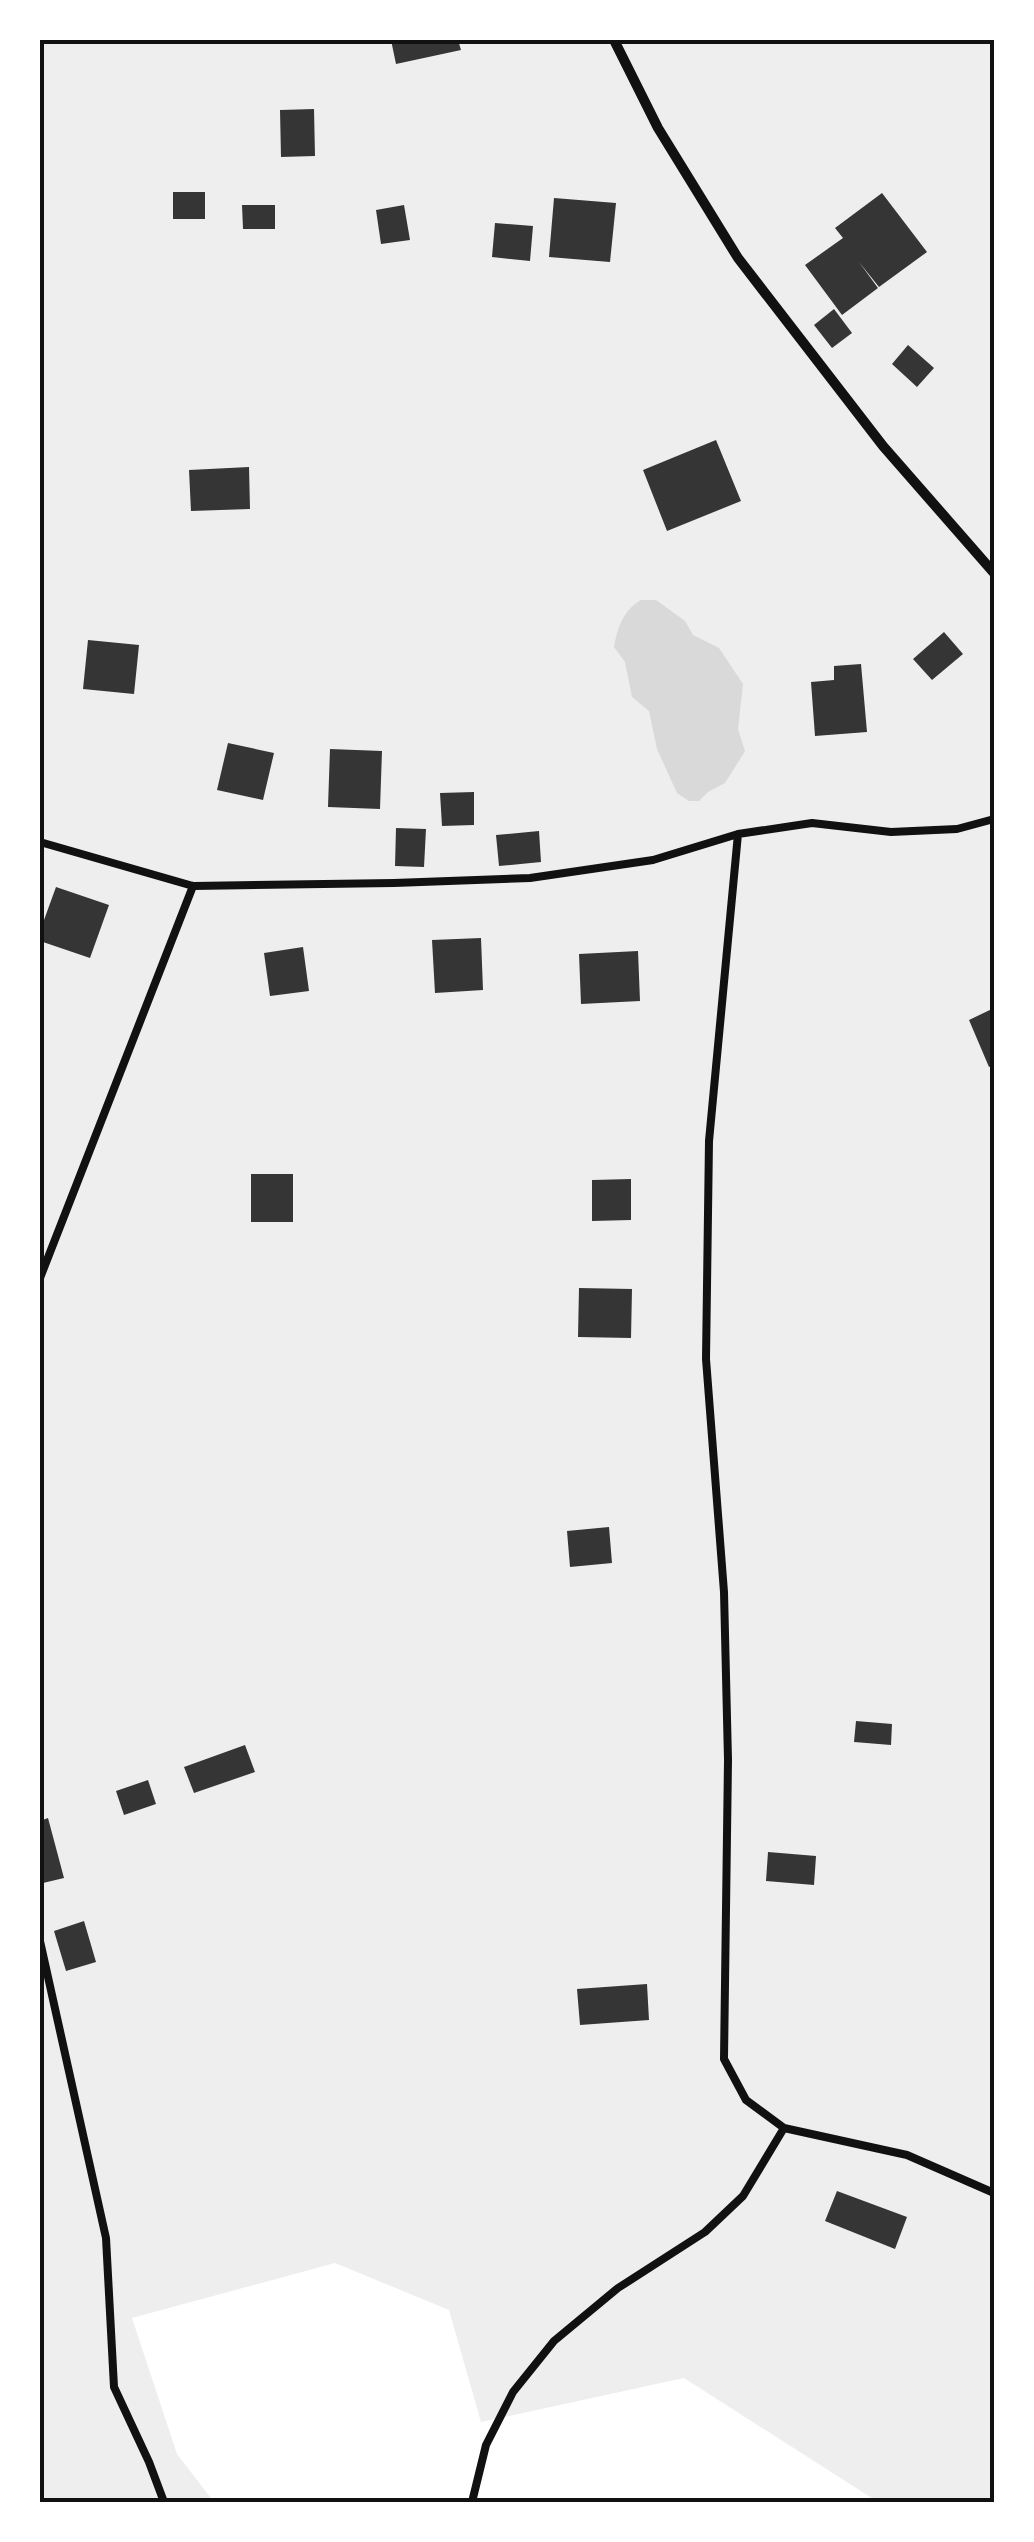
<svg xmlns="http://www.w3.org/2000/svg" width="1034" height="2542" font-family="Barlow,sans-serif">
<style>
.green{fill:#eee}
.water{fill:#d9d9d9}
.building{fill:#353535}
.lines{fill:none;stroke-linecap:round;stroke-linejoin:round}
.service{stroke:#111;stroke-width:8}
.minor{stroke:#111;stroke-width:10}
.neatline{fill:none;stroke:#111;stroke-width:4}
</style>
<rect width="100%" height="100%" fill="#fff"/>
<path class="green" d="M 40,40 L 994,40 L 994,2502 L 878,2502 L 684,2378 L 481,2422 L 449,2310 L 335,2263 L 132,2318 L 177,2454 L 214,2502 L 40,2502 Z"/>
<path class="water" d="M 641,600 L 656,600 L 685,621 L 693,635 L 719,648 L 743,684 L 738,729 L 745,751 L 725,783 L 708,792 L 699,801 L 689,801 L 677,793 L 657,749 L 649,711 L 632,697 L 625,662 L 614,647 C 618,626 623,611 641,600 Z"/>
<path class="building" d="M 391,40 L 458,40 L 461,50 L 396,64 Z
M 314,109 L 315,156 L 281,157 L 280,110 Z
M 173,192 L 205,192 L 205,219 L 173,219 Z
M 882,193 L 927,252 L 879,287 L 859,262 L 878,288 L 842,315 L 805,265 L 843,238 L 835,228 Z
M 554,198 L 616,203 L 610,262 L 549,257 Z
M 242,205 L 275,205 L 275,229 L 243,229 Z
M 404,205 L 410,240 L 381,244 L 376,210 Z
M 495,223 L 533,226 L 530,261 L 492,257 Z
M 834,309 L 852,333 L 832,348 L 814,325 Z
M 908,345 L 934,368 L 917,387 L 892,364 Z
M 716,440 L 741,501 L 667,531 L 643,470 Z
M 249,467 L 250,509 L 191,511 L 189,470 Z
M 944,632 L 963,654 L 932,680 L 913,659 Z
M 88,640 L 139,645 L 134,694 L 83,689 Z
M 861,664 L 867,732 L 815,736 L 811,682 L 834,680 L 834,666 Z
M 228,743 L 274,753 L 263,800 L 217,790 Z
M 330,749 L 382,751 L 380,809 L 328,807 Z
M 474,792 L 474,825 L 442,826 L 440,793 Z
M 396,828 L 426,829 L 424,867 L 395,866 Z
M 539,831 L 541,862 L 499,866 L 496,835 Z
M 56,887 L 109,905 L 90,958 L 40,941 L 40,931 Z
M 481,938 L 483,990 L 435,993 L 432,940 Z
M 303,947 L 309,991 L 270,996 L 264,953 Z
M 638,951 L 640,1001 L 581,1004 L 579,954 Z
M 994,1008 L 994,1065 L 989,1067 L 969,1020 Z
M 251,1174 L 293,1174 L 293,1222 L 251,1222 Z
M 631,1179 L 631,1220 L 592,1221 L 592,1180 Z
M 579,1288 L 632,1289 L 631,1338 L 578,1337 Z
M 609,1527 L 612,1563 L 570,1567 L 567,1531 Z
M 856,1721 L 892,1724 L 891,1745 L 854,1742 Z
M 245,1745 L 255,1772 L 194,1793 L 184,1767 Z
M 148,1780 L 156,1804 L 124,1815 L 116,1791 Z
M 48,1818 L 64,1878 L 43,1883 L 40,1873 L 40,1821 Z
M 768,1852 L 816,1856 L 814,1885 L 766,1881 Z
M 84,1921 L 96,1962 L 66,1971 L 54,1931 Z
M 647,1984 L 649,2020 L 580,2025 L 577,1989 Z
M 837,2191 L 907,2217 L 895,2249 L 825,2221 Z"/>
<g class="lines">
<path class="service" d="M 738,834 L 709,1141 L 706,1359 L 724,1592 L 728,1760 L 724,2059 L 746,2100 L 784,2128 L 907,2155 L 994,2193
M 40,842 L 193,886 L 394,883 L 530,878 L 653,860 L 738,834 L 812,823 L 891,832 L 957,829 L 994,819
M 40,1278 L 193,886
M 40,1941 L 106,2238 L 114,2387 L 149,2462 L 164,2502
M 472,2502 L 486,2445 L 513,2392 L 554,2341 L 618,2288 L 705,2232 L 743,2196 L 784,2128"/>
<path class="minor" d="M 614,40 L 658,128 L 738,258 L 883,446 L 994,573"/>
</g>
<rect width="1034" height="2542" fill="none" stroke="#ffffff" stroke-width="85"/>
<rect x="42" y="42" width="950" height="2458" class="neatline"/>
</svg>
